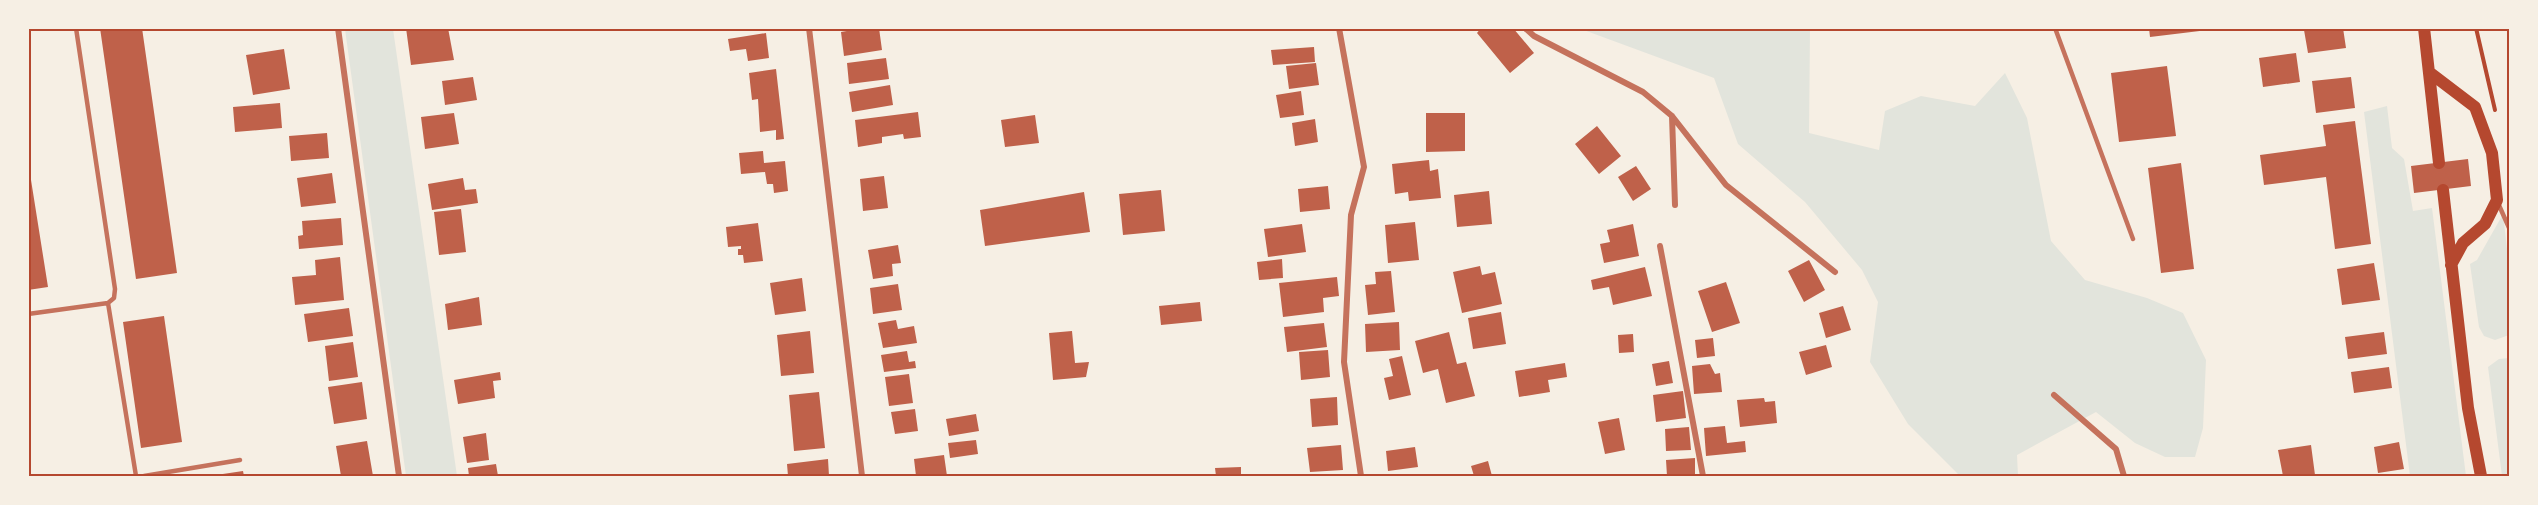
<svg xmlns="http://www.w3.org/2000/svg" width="2538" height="505" font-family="Lato,sans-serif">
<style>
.green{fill:#e2e4dc}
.building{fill:#bf614a}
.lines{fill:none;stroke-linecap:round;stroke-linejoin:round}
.path{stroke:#b5482f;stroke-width:4}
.service{stroke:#c5725c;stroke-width:4.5}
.minor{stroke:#c5725c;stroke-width:6}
.secondary{stroke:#b5482f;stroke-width:12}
.neatline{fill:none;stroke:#b5482f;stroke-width:2}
</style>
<rect width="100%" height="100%" fill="#f6efe4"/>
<path class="green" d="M 345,29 L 393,29 L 457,476 L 406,476 Z
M 1581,29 L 1810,29 L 1809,133 L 1879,150 L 1885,111 L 1921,96 L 1975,106 L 2005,73 L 2027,118 L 2051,241 L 2085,280 L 2147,298 L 2183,313 L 2206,360 L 2203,428 L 2195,457 L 2165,457 L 2135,443 L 2096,412 L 2017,455 L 2018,476 L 1960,476 L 1908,424 L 1870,362 L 1878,302 L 1862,270 L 1805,202 L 1738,144 L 1714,78 Z
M 2387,106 L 2392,148 L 2404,159 L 2413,211 L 2432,208 L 2466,476 L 2410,476 L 2364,112 Z
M 2503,214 L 2510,275 L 2509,335 L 2495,340 L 2484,336 L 2479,327 L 2470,264 L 2477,260 Z
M 2509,358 L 2509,476 L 2502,476 L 2488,367 L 2499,359 Z"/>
<path class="building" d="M 100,28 L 142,28 L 177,273 L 136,279 Z
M 406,28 L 448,28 L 454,60 L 411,65 Z
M 864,28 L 879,28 L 882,50 L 844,56 L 841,32 Z
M 1481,28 L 1513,28 L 1534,53 L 1510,73 L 1477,33 Z
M 2149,28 L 2208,28 L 2208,30 L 2150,37 Z
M 2314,28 L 2343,28 L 2346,48 L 2308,53 L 2304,30 Z
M 766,33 L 769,58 L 748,61 L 746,49 L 730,51 L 728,39 Z
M 1314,47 L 1315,62 L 1273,65 L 1271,50 Z
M 284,49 L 290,89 L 253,95 L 246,55 Z
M 2296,53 L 2300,82 L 2263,87 L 2259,58 Z
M 886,58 L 889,79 L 849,84 L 847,63 Z
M 1316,63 L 1319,85 L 1289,89 L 1286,66 Z
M 2167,66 L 2176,136 L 2119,142 L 2111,73 Z
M 776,69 L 784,139 L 776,140 L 776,130 L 760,132 L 758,99 L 752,100 L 749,73 Z
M 473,77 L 477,100 L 445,105 L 442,81 Z
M 2351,77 L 2355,108 L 2316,113 L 2312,81 Z
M 890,85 L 893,105 L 852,112 L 849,92 Z
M 1301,91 L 1304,115 L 1280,118 L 1276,95 Z
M 280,103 L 282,128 L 235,132 L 233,107 Z
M 918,112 L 921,137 L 904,139 L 903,134 L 882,137 L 882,143 L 858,147 L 855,120 Z
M 454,113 L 459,144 L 425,149 L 421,117 Z
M 1426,113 L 1465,113 L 1465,151 L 1426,152 Z
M 1035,115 L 1039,143 L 1005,147 L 1001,120 Z
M 1315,119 L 1318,142 L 1295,146 L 1292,123 Z
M 2355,121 L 2371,244 L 2335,249 L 2326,177 L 2264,185 L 2260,155 L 2326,146 L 2323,125 Z
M 1597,126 L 1621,156 L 1599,174 L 1575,144 Z
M 327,133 L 329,158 L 291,161 L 289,136 Z
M 763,151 L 764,163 L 785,161 L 788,191 L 774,193 L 773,184 L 767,184 L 765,172 L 741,174 L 739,153 Z
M 2468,159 L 2471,186 L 2414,193 L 2411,166 Z
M 1429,160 L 1430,171 L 1438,169 L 1441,198 L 1409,201 L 1408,192 L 1395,194 L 1392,164 Z
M 28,161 L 48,287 L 28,290 Z
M 2181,163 L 2194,269 L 2161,273 L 2148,168 Z
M 1636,166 L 1651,189 L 1633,201 L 1618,177 Z
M 332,173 L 336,203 L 301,207 L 297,178 Z
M 884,176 L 888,208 L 863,211 L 860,179 Z
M 463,178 L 465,190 L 476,189 L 478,203 L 432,210 L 428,184 Z
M 1328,186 L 1330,209 L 1300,212 L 1298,189 Z
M 1161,190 L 1165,231 L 1123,235 L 1119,194 Z
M 1489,191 L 1492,224 L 1457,227 L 1454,195 Z
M 1084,192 L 1090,232 L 985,246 L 980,210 Z
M 461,209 L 466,252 L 439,255 L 434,212 Z
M 341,218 L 343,245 L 299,249 L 298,236 L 303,235 L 302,221 Z
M 1415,222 L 1419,260 L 1388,263 L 1385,225 Z
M 758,223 L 763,261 L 744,263 L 743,255 L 738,255 L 738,249 L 741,249 L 741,246 L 728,247 L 726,227 Z
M 1302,224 L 1306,252 L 1268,257 L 1264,229 Z
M 1633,224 L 1639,256 L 1604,263 L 1600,244 L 1610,242 L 1607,230 Z
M 898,245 L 901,263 L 892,264 L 893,276 L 873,279 L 868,250 Z
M 340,257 L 344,300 L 295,305 L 292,277 L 316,275 L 315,260 Z
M 1282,259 L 1283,278 L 1259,280 L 1257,262 Z
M 1809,260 L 1825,290 L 1804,302 L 1788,271 Z
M 2374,263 L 2380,300 L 2342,305 L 2337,269 Z
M 1480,266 L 1482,275 L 1495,272 L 1502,304 L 1462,313 L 1453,272 Z
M 1645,267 L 1652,296 L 1613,305 L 1609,287 L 1593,290 L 1591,280 Z
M 1391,271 L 1395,312 L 1368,315 L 1365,285 L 1376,284 L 1375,272 Z
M 1337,277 L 1339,296 L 1323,298 L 1324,312 L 1283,317 L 1279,283 Z
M 802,278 L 806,311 L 775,315 L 770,283 Z
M 1726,282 L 1740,323 L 1712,332 L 1698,291 Z
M 898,284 L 902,310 L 873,314 L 870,288 Z
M 479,297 L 482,325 L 448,330 L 445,304 Z
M 1200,302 L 1202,321 L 1161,325 L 1159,306 Z
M 1843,306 L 1851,330 L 1826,338 L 1819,313 Z
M 349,308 L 353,336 L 308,342 L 304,314 Z
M 1501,312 L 1506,344 L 1473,349 L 1468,318 Z
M 164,316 L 182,442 L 141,448 L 123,322 Z
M 896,320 L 898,329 L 914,326 L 917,343 L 883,348 L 878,323 Z
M 1399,322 L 1400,350 L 1366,352 L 1365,324 Z
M 1324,323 L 1327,347 L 1287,352 L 1284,327 Z
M 810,331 L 814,373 L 781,376 L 777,335 Z
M 1072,331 L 1075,363 L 1089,362 L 1086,377 L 1053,380 L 1049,333 Z
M 1449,332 L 1457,364 L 1466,362 L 1475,396 L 1446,403 L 1438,369 L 1423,373 L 1415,341 Z
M 2384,332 L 2387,354 L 2348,359 L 2345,337 Z
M 1633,334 L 1634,352 L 1619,353 L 1618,335 Z
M 1713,338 L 1715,356 L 1697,358 L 1695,340 Z
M 353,342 L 358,377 L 329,381 L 325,346 Z
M 1826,345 L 1832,367 L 1806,375 L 1799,352 Z
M 1328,350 L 1330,377 L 1301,380 L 1299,352 Z
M 907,351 L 909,362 L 915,361 L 916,368 L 884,372 L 881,355 Z
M 1402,356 L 1411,395 L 1389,400 L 1384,378 L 1393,376 L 1389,359 Z
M 1669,361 L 1673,383 L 1656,386 L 1652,364 Z
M 1565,363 L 1567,377 L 1548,380 L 1550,392 L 1519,397 L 1515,371 Z
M 1710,364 L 1715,374 L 1720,373 L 1722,392 L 1694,394 L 1692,366 Z
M 2389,367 L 2392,388 L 2354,393 L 2351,372 Z
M 500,372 L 501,380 L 493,381 L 495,398 L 458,404 L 454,380 Z
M 909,374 L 913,403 L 889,406 L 885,377 Z
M 362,382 L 367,419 L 334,424 L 328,387 Z
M 1683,391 L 1686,418 L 1656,422 L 1653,395 Z
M 819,392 L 825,448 L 794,451 L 789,395 Z
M 1337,397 L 1338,425 L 1312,427 L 1310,399 Z
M 1764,398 L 1765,402 L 1775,401 L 1777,423 L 1740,427 L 1737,400 Z
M 915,409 L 918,431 L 895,434 L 891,412 Z
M 976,414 L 979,431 L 949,436 L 946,419 Z
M 1619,418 L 1625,450 L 1605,454 L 1598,422 Z
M 1725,426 L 1727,443 L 1745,441 L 1746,452 L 1706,456 L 1704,428 Z
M 1689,427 L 1691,450 L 1666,451 L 1665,429 Z
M 486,433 L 489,460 L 467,463 L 463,437 Z
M 976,440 L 978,454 L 950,458 L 948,443 Z
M 367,441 L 373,476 L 341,476 L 336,446 Z
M 2399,442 L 2404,469 L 2378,473 L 2374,447 Z
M 1341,445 L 1343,470 L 1310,472 L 1307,448 Z
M 2311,445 L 2315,475 L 2283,476 L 2278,450 Z
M 1415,447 L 1418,467 L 1388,471 L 1386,451 Z
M 944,455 L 947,476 L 916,476 L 914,459 Z
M 1695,458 L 1695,476 L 1667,476 L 1666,460 Z
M 828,459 L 829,476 L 788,476 L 787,464 Z
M 1488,461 L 1492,476 L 1474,476 L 1471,466 Z
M 496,464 L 498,476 L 469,476 L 468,468 Z
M 1241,467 L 1241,476 L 1216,476 L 1215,468 Z
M 243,471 L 244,476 L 216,476 L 216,475 Z"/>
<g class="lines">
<path class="path" d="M 2476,28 L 2495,110"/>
<path class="service" d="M 2055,28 L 2133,239
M 2498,203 L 2510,230
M 108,303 L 136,476
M 28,314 L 108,303 L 114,298 L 115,289 L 76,28
M 144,476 L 240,460"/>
<path class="minor" d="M 338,28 L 399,476
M 809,28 L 862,476
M 1339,28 L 1364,167 L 1351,215 L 1344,362 L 1361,476
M 1525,28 L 1534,36 L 1643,92 L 1672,116 L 1726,185 L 1835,272
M 1672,116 L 1675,205
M 1660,246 L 1703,476
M 2054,395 L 2116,449 L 2124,476"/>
<path class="secondary" d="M 2424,28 L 2439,163
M 2429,72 L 2475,107 L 2492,153 L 2497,200 L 2485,224 L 2463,243 L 2451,265
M 2443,190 L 2468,408 L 2481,476"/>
</g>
<rect width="2538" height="505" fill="none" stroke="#f6efe4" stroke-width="60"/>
<rect x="30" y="30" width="2478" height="445" class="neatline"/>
</svg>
